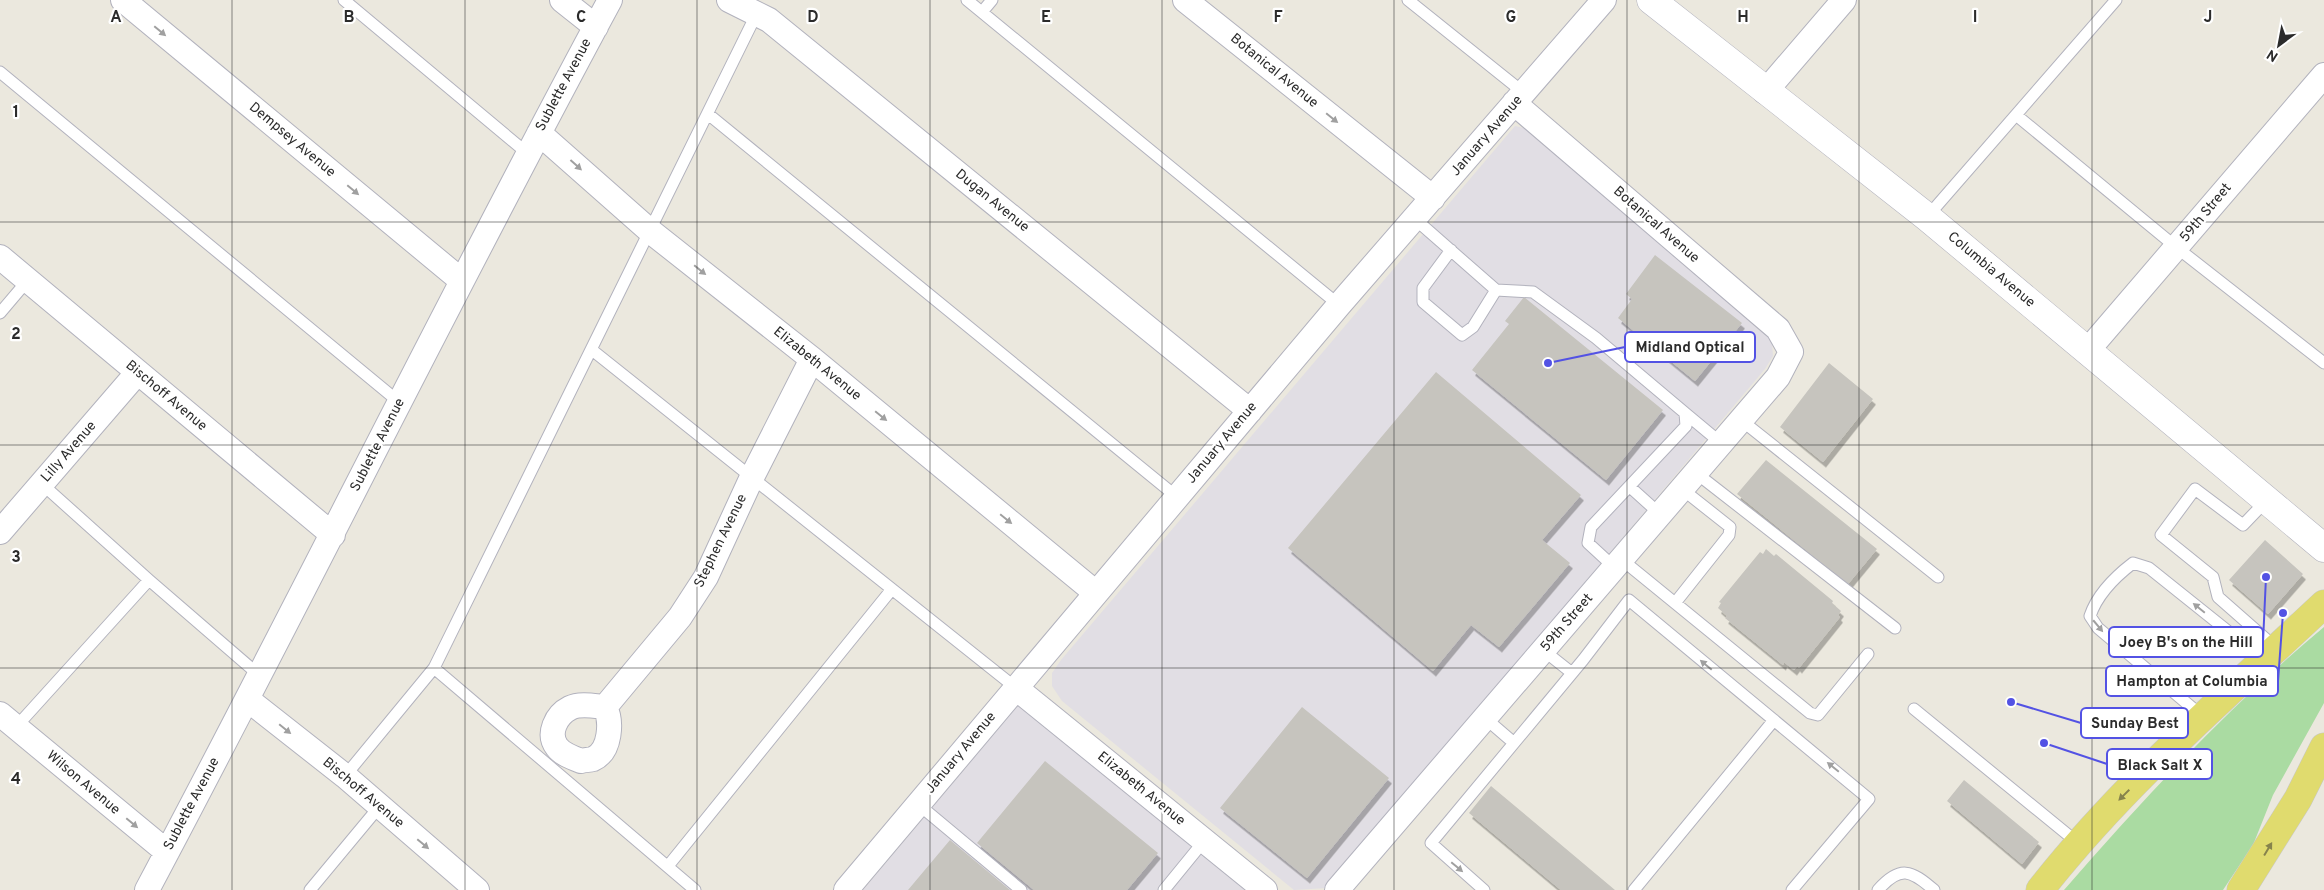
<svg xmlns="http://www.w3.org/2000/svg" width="2324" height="890" font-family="Overpass,sans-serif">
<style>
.industrial{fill:#e1dee4}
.green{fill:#aadba2}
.building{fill:#c6c4be;filter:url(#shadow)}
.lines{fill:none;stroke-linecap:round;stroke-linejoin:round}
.lane-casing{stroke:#b2b2bd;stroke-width:13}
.street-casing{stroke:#b2b2bd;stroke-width:26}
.secondary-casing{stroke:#b2b2bd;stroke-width:29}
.primary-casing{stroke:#c8c8c8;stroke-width:29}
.lane{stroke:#fff;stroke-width:11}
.street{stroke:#fff;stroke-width:24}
.secondary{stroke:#fff;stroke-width:28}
.primary{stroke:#e0db6e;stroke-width:28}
.oneway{fill:#a0a0a0}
.oneway2{fill:#86834c}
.grid{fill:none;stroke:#2b2b2b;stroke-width:1;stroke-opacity:0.55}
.labels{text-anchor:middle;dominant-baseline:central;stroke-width:4.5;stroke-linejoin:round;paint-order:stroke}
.street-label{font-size:14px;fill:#2b2b2b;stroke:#fff}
.grid-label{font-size:16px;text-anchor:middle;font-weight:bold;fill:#2b2b2b;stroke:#fff;stroke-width:4.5;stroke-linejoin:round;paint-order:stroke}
.leader{fill:none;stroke:#5352e4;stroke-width:2}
.callout-dot{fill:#5352e4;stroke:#fff;stroke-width:2}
.callout{fill:#fff;stroke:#5352e4;stroke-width:2}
.callout-label{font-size:15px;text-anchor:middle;font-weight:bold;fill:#2b2b2b}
</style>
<defs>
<filter id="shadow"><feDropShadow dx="3" dy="5.5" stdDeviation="0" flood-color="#0004"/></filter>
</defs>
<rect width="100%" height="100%" fill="#ebe8de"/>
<path class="industrial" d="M 1515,126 L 1524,128 L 1767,332 L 1772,343 L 1773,356 L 1765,369 L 1327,888 L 1294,890 L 1062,701 L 1052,686 L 1052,673 L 1061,660 Z
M 1020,703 L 1248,890 L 863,890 Z"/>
<path class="green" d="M 2324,627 L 2324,703 L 2273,795 L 2253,845 L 2223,890 L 2064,890 C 2145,797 2229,706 2324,627 Z"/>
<path class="building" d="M 1655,255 L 1742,323 L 1695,381 L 1618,318 L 1632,299 L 1626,294 Z
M 1524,297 L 1663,410 L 1606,480 L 1472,370 L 1509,324 L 1505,321 Z
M 1829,363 L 1873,399 L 1823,462 L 1780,427 Z
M 1436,372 L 1581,495 L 1542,540 L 1570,563 L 1499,647 L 1471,625 L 1433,671 L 1288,548 Z
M 1766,460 L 1877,549 L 1848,584 L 1737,494 Z
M 2265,540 L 2303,574 L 2268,614 L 2229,580 Z
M 1766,549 L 1774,556 L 1776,554 L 1833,601 L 1832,603 L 1841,611 L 1838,615 L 1840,617 L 1799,668 L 1797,666 L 1794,670 L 1784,662 L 1783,665 L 1725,618 L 1727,616 L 1718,608 L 1721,603 L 1719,602 L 1760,552 L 1763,554 Z
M 1302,707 L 1389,778 L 1307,878 L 1220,808 Z
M 1045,761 L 1158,853 L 1127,890 L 1034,890 L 977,843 Z
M 1964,780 L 2039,842 L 2022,864 L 1947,801 Z
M 1491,786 L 1615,890 L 1561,890 L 1469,813 Z
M 950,840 L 1010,890 L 908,890 Z"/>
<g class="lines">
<defs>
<path id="lane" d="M 344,0 L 527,153
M 967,0 L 1339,305
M 1408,0 L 1524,93
M 982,12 L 992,0
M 0,72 L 399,402
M 708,114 L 1177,497
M 2016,115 L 2176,247 L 2324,363
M 1927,217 L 2116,0
M 1415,219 L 1496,290 L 1533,292 L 1596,338 L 1685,413 L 1686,426 L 1591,527 L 1588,543 L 1614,567
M 1451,250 L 1423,288 L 1423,302 L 1462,335 L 1473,327 L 1496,290
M 0,313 L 28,280
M 592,350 L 1016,688
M 1685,413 L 1721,443
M 1741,420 L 1938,577
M 1696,473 L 1895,628
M 42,484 L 149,580 L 259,675
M 1630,487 L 1660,514
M 2267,500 L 2243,525 L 2195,489 L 2161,535 L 2213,577 L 2218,597 L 2276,648
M 1621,559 L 1810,713 L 1818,715 L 1868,654
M 1675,603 L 1729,535 L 1730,527 L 1682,489
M 1543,650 L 1572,673
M 434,668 L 695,890
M 1914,709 L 2078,843
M 2203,717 L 2098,628 L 2090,616 C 2097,595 2116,576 2133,563 L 2149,568 L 2264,660
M 1485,718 L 1514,743
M 16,727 L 149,580
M 345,776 L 434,668 L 756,15
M 918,804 L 1021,890
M 668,866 L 892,589
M 310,890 L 379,807
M 1164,890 L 1204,841
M 1484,890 L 1431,843 L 1583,660 L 1629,600 L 1869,799 L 1792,890
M 1634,890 L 1774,720
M 1878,890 C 1900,865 1911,870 1934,890"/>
<path id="street" d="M 123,0 L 462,281
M 562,0 L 596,27
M 729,0 L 769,20 L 1250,411
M 1185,0 L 1433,198
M 1765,92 L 1844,0
M 539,133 L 650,231 L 812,359 L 1096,593
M 0,257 L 333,535
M 2088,350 L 2324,75
M 0,532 L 138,372
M 1016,688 L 1265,890
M 247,699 L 345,776 L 477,890
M 605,707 C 612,721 611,751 593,759 C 589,760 584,760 581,761 C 573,758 562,754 557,747 C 547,734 556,715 570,708 C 580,703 594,706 605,707 L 680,617 L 706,577 L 752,477 L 812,359
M 0,714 L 167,852
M 147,890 C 304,595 451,294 610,0
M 846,890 L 1339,305 L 1604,0
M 1337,890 L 1778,377 L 1791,352 L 1778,329 L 1514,103"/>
<path id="secondary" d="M 1651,0 L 1927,217 L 2324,548"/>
<path id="primary" d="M 2040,890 C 2123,784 2226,696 2324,604
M 2241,890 L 2298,799 L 2324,747"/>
</defs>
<use href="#lane" class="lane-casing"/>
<use href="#street" class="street-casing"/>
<use href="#secondary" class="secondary-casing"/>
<use href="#primary" class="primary-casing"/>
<use href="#lane" class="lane"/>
<use href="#street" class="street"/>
<use href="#secondary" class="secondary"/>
<use href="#primary" class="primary"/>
</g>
<defs><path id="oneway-solid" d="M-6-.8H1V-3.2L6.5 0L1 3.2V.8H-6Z" transform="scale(1.25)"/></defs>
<g class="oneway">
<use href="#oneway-solid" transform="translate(160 31) rotate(40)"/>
<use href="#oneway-solid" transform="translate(1332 118) rotate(39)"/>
<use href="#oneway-solid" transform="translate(576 165) rotate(42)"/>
<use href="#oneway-solid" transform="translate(353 190) rotate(40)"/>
<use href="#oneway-solid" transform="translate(700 270) rotate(39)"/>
<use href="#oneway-solid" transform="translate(881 416) rotate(39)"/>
<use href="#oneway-solid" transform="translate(1006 519) rotate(39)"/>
<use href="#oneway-solid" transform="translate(2199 608) rotate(-141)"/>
<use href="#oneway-solid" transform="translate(2098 626) rotate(50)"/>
<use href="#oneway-solid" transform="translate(1706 665) rotate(-140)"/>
<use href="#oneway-solid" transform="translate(285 729) rotate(39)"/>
<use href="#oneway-solid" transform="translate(1833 767) rotate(-141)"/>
<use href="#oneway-solid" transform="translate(132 823) rotate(40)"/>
<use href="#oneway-solid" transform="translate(423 844) rotate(40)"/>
<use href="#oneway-solid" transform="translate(1457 867) rotate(40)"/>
</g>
<g class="oneway2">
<use href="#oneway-solid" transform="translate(2124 795) rotate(135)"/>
<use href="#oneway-solid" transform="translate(2268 849) rotate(-59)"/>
</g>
<path class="grid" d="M 232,0 L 232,890M 465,0 L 465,890M 697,0 L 697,890M 930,0 L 930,890M 1162,0 L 1162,890M 1394,0 L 1394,890M 1627,0 L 1627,890M 1859,0 L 1859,890M 2092,0 L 2092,890M 0,222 L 2324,222M 0,445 L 2324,445M 0,668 L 2324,668"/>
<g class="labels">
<g class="street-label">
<text transform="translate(1274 71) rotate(39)">Botanical Avenue</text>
<text transform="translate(564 85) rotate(-62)">Sublette Avenue</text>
<text transform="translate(1487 136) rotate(-49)">January Avenue</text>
<text transform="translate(292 140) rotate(40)">Dempsey Avenue</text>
<text transform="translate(992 201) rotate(39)">Dugan Avenue</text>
<text transform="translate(2206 213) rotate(-50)">59th Street</text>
<text transform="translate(1656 225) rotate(41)">Botanical Avenue</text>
<text transform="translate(1991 270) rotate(40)">Columbia Avenue</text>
<text transform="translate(817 364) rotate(39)">Elizabeth Avenue</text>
<text transform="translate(166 396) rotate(40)">Bischoff Avenue</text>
<text transform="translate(1222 443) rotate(-50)">January Avenue</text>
<text transform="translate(378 445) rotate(-63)">Sublette Avenue</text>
<text transform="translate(69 452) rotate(-49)">Lilly Avenue</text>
<text transform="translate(721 541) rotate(-64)">Stephen Avenue</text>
<text transform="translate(1567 623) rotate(-49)">59th Street</text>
<text transform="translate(961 753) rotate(-50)">January Avenue</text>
<text transform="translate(83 783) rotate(40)">Wilson Avenue</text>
<text transform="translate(1141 789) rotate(39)">Elizabeth Avenue</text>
<text transform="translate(363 793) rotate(40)">Bischoff Avenue</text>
<text transform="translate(192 804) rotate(-62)">Sublette Avenue</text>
</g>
</g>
<g class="grid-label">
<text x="116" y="22">A</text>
<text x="349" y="22">B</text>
<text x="581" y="22">C</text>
<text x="813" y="22">D</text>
<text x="1046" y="22">E</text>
<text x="1278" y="22">F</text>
<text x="1511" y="22">G</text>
<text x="1743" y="22">H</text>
<text x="1975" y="22">I</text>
<text x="2208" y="22">J</text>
<text x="16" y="117">1</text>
<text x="16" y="339">2</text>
<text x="16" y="562">3</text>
<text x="16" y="784">4</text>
</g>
<path class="leader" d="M1548 363L1625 347M2266 577L2263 642M2283 613L2278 681M2011 702L2081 723M2044 743L2107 764"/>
<g class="callout-dot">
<circle cx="1548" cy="363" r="5"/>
<circle cx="2266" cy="577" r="5"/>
<circle cx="2283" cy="613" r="5"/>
<circle cx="2011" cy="702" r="5"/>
<circle cx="2044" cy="743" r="5"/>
</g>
<g class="callout">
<rect x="1625" y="332" width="130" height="30" rx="5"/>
<rect x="2109" y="627" width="154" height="30" rx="5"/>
<rect x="2106" y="666" width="172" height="30" rx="5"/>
<rect x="2081" y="708" width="107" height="30" rx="5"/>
<rect x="2107" y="749" width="105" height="30" rx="5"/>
</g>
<g class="callout-label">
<text x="1690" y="352">Midland Optical</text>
<text x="2186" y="647">Joey B's on the Hill</text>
<text x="2192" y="686">Hampton at Columbia</text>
<text x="2135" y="728">Sunday Best</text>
<text x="2160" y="770">Black Salt X</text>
</g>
<g transform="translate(2279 45) rotate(212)" stroke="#ffffff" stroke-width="4" paint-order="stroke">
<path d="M0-4L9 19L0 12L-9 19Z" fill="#2b2b2b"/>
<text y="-8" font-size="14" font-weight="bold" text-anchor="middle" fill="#2b2b2b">N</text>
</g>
</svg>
